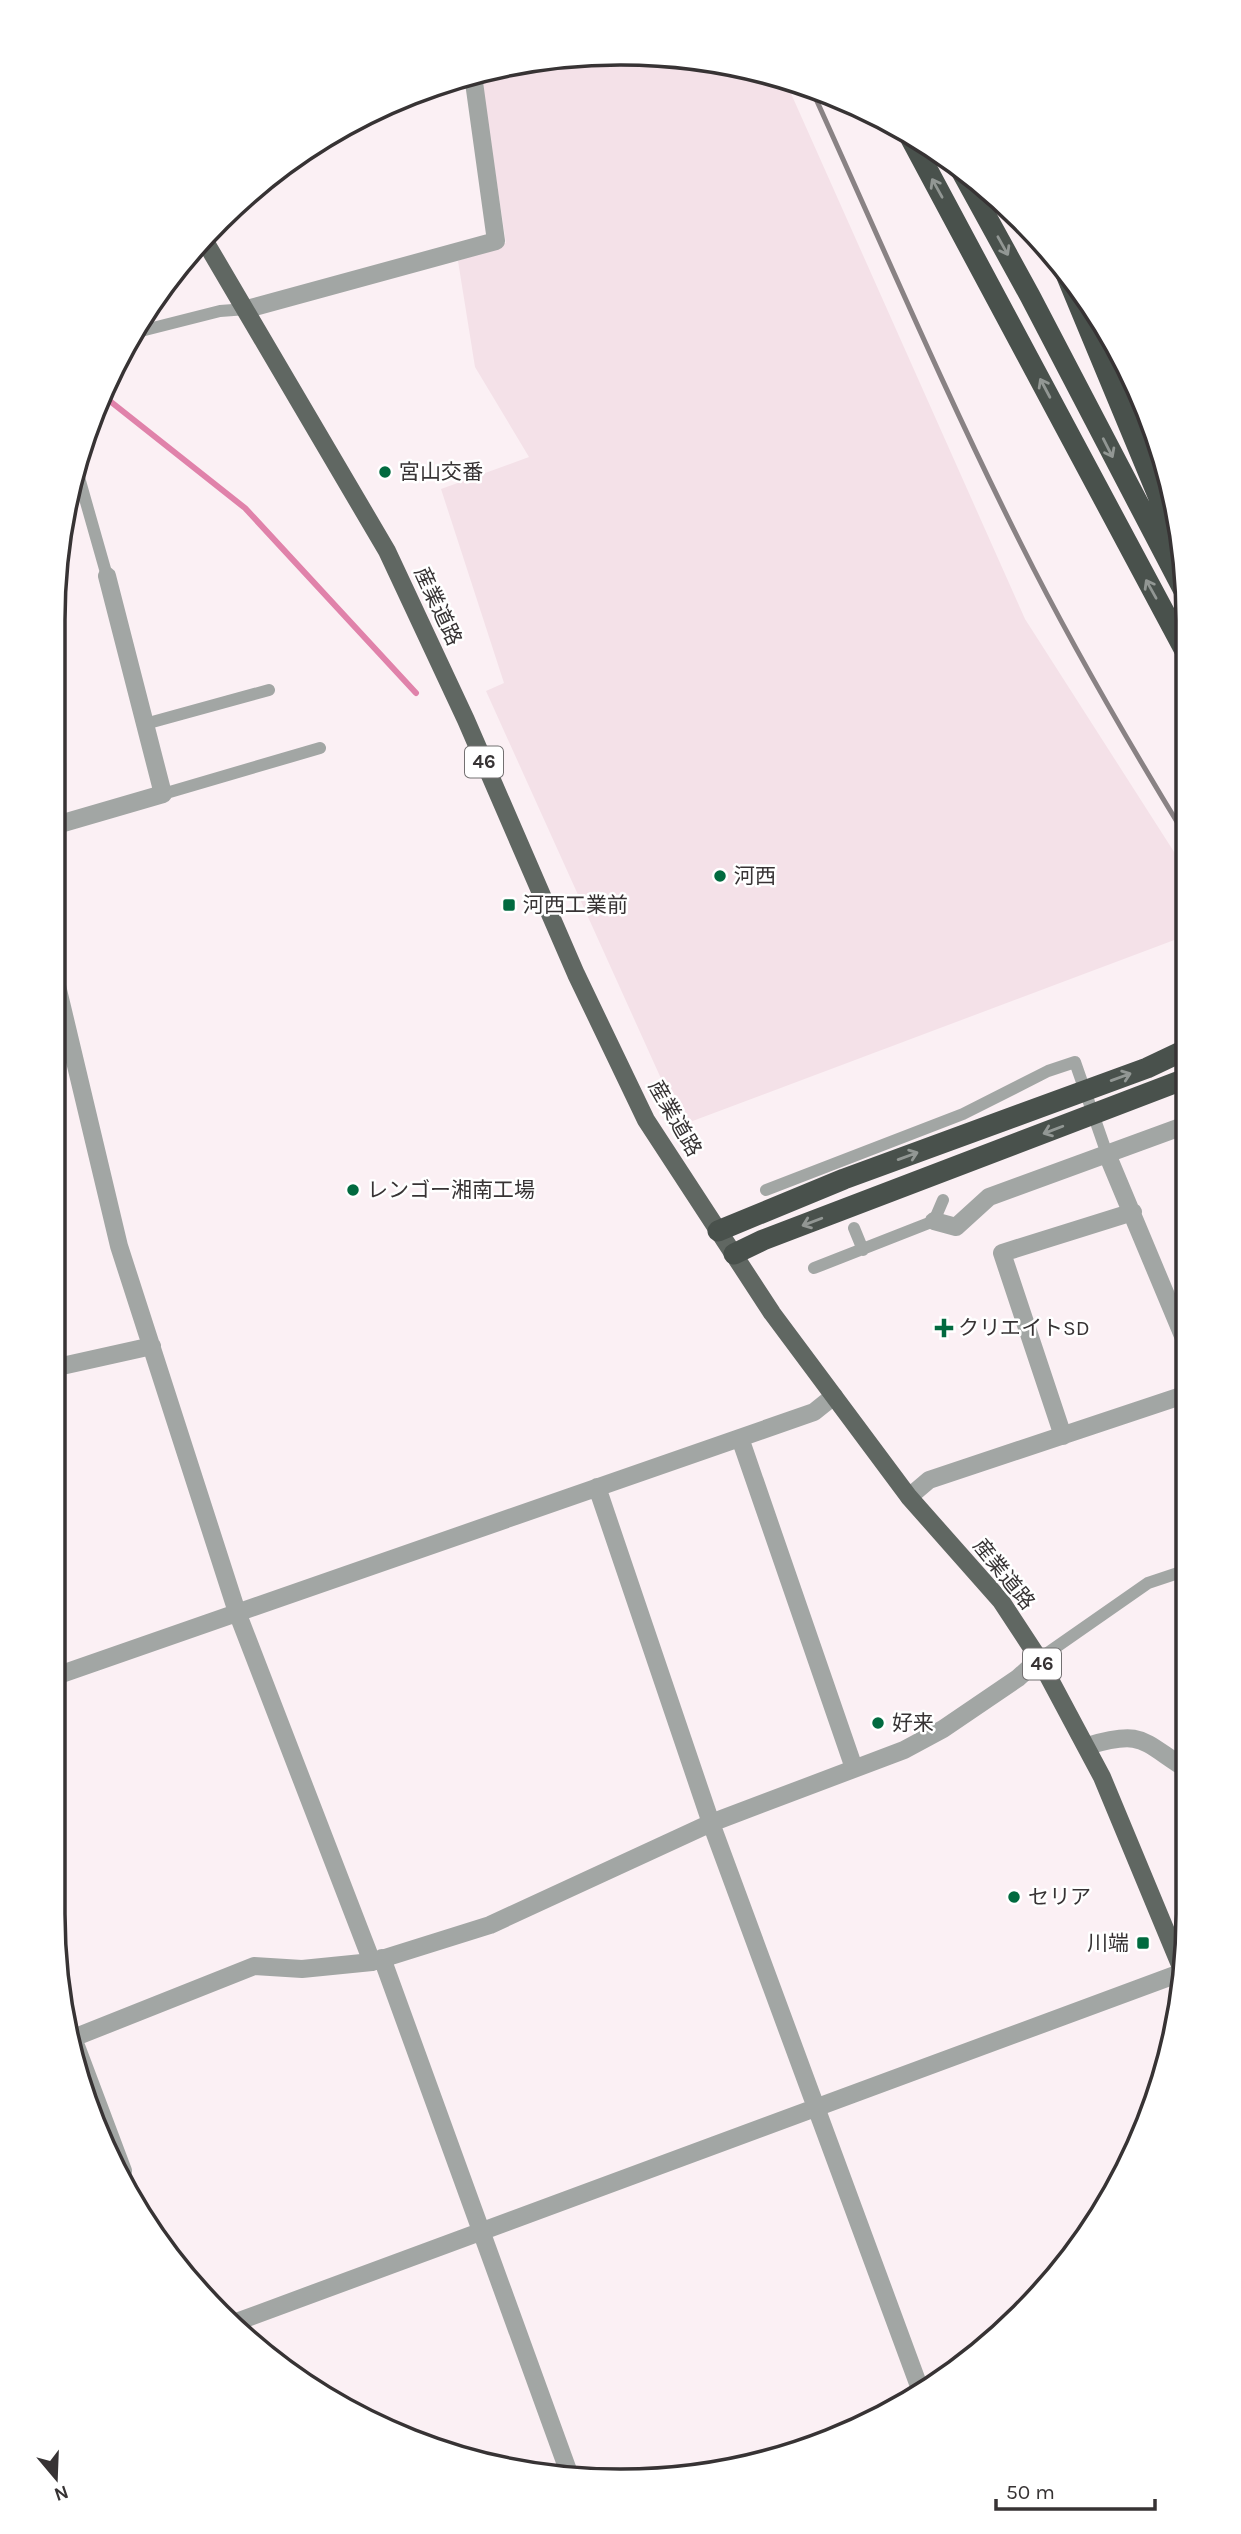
<svg xmlns="http://www.w3.org/2000/svg" width="1241" height="2534" font-family="Karla,'Noto Sans JP',sans-serif">
<style>
.built{fill:#f4e1e8}
.lines{fill:none;stroke-linecap:round;stroke-linejoin:round}
.stream{stroke:#e082aa;stroke-width:6}
.service{stroke:#a2a6a4;stroke-width:12}
.minor{stroke:#a2a6a4;stroke-width:18}
.primary{stroke:#606762;stroke-width:18}
.motorway{stroke:#49514c;stroke-width:21}
.rail{stroke:#898284;stroke-width:5}
.oneway{stroke:#929794}
.poi-dot{fill:#016a3f;stroke:#fff;stroke-width:2.5}
.labels{text-anchor:middle;dominant-baseline:central;stroke-width:5;stroke-linejoin:round;paint-order:stroke}
.shield{fill:#fff;stroke:#737071;stroke-width:2}
.shield-label{font-size:19px;font-weight:bold;fill:#373334}
.poi-label{font-size:21px;fill:#373334;stroke:#fff;text-anchor:start}
.street-label{font-size:21px;fill:#373334;stroke:#fff}
.rim{fill:none;stroke:#373334;stroke-width:3.5}
</style>
<rect width="100%" height="100%" fill="#fbf0f4"/>
<path class="built" d="M 621,53 L 732,63 L 785,80 L 1025,619 L 1185,869 L 1185,936 L 682,1125 L 486,691 L 504,683 L 441,489 L 529,457 L 475,367 L 458,261 L 506,243 L 480,73 L 510,63 Z"/>
<g class="lines">
<path class="stream" d="M 101,394 L 245,508 L 416,693"/>
<path class="service" d="M 133,333 L 220,311 L 247,309
M 76,467 L 107,576
M 145,724 L 269,690
M 163,794 L 320,748
M 766,1190 L 963,1114 L 1048,1071 L 1075,1062 L 1107,1154
M 854,1228 L 863,1250
M 814,1268 L 934,1221 L 943,1200
M 1039,1659 L 1148,1583 L 1187,1570"/>
<path class="minor" d="M 247,309 L 496,241 L 473,75
M 53,826 L 163,794 L 107,576
M 53,969 L 119,1246 L 237,1612 L 372,1962
M 1107,1154 L 1186,1343
M 934,1221 L 956,1227 L 989,1197 L 1186,1125
M 53,1368 L 152,1346
M 1063,1436 L 1002,1253 L 1133,1212
M 740,1438 L 854,1768
M 597,1487 L 711,1823 L 920,2389
M 909,1497 L 929,1480 L 1187,1394
M 53,1677 L 814,1412 L 834,1396
M 1087,1746 C 1144,1729 1141,1741 1188,1770
M 382,1958 L 569,2473
M 123,2171 L 73,2038 L 254,1966 L 302,1969 L 372,1962 L 490,1925 L 711,1823 L 904,1750 L 943,1729 L 1018,1678 L 1039,1659
M 231,2324 L 1183,1972"/>
<path class="primary" d="M 203,238 L 387,551 L 466,720 L 576,974 L 646,1120 L 772,1313 L 909,1497 L 1001,1601 L 1039,1659 L 1102,1777 L 1183,1972"/>
<path class="motorway" d="M 910,137 L 1184,649
M 958,165 L 1030,296 L 1184,591
M 1063,267 L 1184,558
M 718,1231 L 844,1179 L 1147,1068 L 1185,1050
M 734,1254 L 763,1240 L 1185,1079"/>
<path class="rail" d="M 811,88 C 880,240 946,395 1021,544 C 1071,644 1127,740 1185,835"/>
</g>
<defs><path id="oneway-shaft" d="M-6 0H5M1.5-3L5.5 0L1.5 3" fill="none" stroke-width="1.6" stroke-linecap="round" stroke-linejoin="round" transform="scale(1.75)"/></defs>
<g class="oneway">
<use href="#oneway-shaft" transform="translate(937 188) rotate(-119)"/>
<use href="#oneway-shaft" transform="translate(1003 246) rotate(61)"/>
<use href="#oneway-shaft" transform="translate(1045 388) rotate(-118)"/>
<use href="#oneway-shaft" transform="translate(1108 448) rotate(63)"/>
<use href="#oneway-shaft" transform="translate(1151 589) rotate(-119)"/>
<use href="#oneway-shaft" transform="translate(1121 1077) rotate(-20)"/>
<use href="#oneway-shaft" transform="translate(1053 1130) rotate(159)"/>
<use href="#oneway-shaft" transform="translate(908 1156) rotate(-20)"/>
<use href="#oneway-shaft" transform="translate(812 1222) rotate(159)"/>
</g>
<g class="poi-dot">
<circle cx="385" cy="472" r="7"/>
<circle cx="720" cy="876" r="7"/>
<rect x="502" y="898" width="14" height="14" rx="3.5"/>
<circle cx="353" cy="1190" r="7"/>
<path d="M940.5 1317.5h7v7h7v7h-7v7h-7v-7h-7v-7h7z"/>
<circle cx="878" cy="1723" r="7"/>
<circle cx="1014" cy="1897" r="7"/>
<rect x="1136" y="1936" width="14" height="14" rx="3.5"/>
</g>
<g class="labels">
<g class="shield">
<rect x="465" y="746.5" width="38" height="31" rx="5"/>
<rect x="1023" y="1648.5" width="38" height="31" rx="5"/>
</g>
<g class="shield-label">
<text x="484" y="762">46</text>
<text x="1042" y="1664">46</text>
</g>
<g class="poi-label">
<text x="399" y="472">宮山交番</text>
<text x="734" y="876">河西</text>
<text x="523" y="905">河西工業前</text>
<text x="367" y="1190">レンゴー湘南工場</text>
<text x="958" y="1328">クリエイトSD</text>
<text x="892" y="1723">好来</text>
<text x="1028" y="1897">セリア</text>
<text x="1129" y="1943" text-anchor="end">川端</text>
</g>
<g class="street-label">
<text transform="translate(438 606) rotate(65)">産業道路</text>
<text transform="translate(675 1118) rotate(60)">産業道路</text>
<text transform="translate(1004 1574) rotate(51)">産業道路</text>
</g>
</g>
<path d="M0 0H1241V2534H0ZM620 65H621A555 555 0 0 1 1176 620V1914A555 555 0 0 1 621 2469H620A555 555 0 0 1 65 1914V620A555 555 0 0 1 620 65Z" fill="#fff" fill-rule="evenodd"/>
<path class="rim" d="M620 65H621A555 555 0 0 1 1176 620V1914A555 555 0 0 1 621 2469H620A555 555 0 0 1 65 1914V620A555 555 0 0 1 620 65Z"/>
<g transform="translate(56 2478) rotate(161)" stroke="#ffffff" stroke-width="5" paint-order="stroke">
<path d="M0-5L12 26L0 18L-12 26Z" fill="#373334"/>
<text y="-10" font-size="19" font-weight="bold" text-anchor="middle" fill="#373334">N</text>
</g>
<path d="M996 2499v10h159v-10" fill="none" stroke="#373334" stroke-width="3.5"/>
<text x="1006" y="2499" font-size="21" fill="#373334" stroke="#ffffff" stroke-width="5" paint-order="stroke">50 m</text>
</svg>
